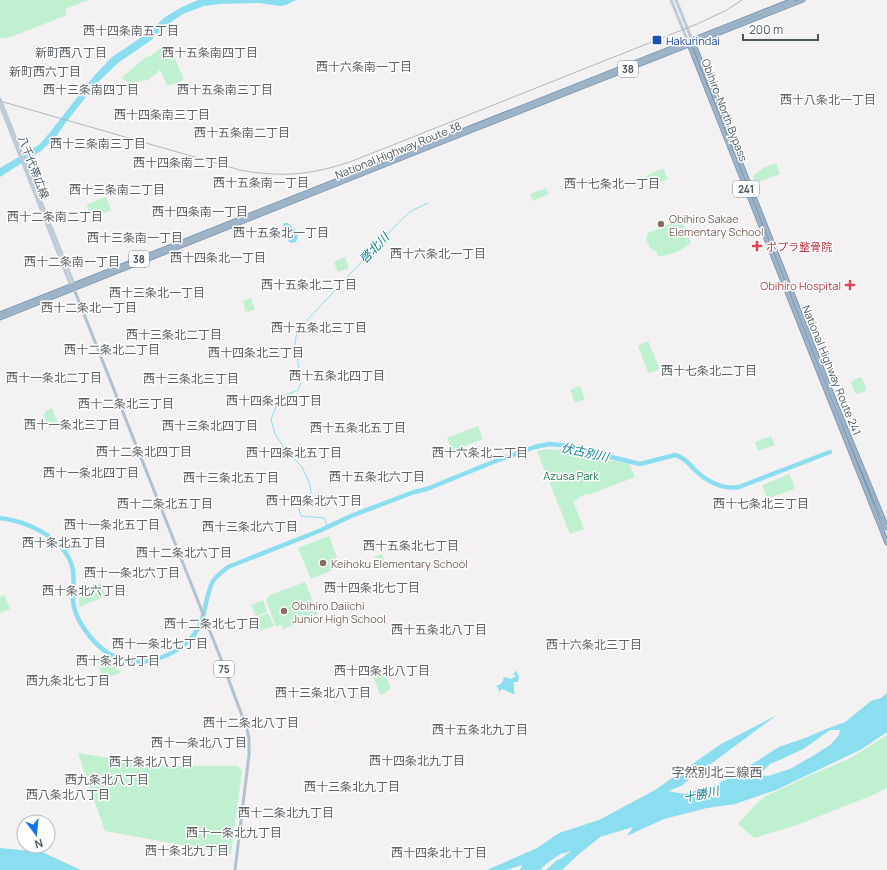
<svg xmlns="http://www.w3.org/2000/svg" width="887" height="870" font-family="Manrope,'Noto Sans JP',sans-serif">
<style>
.green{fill:#bff1d1}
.water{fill:#8bdef0;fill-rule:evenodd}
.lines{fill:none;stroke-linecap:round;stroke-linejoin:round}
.stream{stroke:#8bdef0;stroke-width:1}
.river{stroke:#8bdef0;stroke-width:4.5}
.trunk-casing{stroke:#7290ad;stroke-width:5}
.secondary{stroke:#becad5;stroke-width:3}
.primary{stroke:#b0c1d0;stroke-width:3}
.trunk{stroke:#9cb3c8;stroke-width:3.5}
.rail{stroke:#b3b6bb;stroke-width:1}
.transit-dot{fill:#1a4fb4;stroke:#fff;stroke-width:1.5}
.education-dot{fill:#8d6e63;stroke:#fff;stroke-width:1.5}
.health-dot{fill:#e0444e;stroke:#fff;stroke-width:1.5}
.labels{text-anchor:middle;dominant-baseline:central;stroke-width:3;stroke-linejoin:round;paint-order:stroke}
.shield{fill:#fff;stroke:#7f888f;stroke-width:1}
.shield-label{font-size:10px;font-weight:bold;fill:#48555f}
.transit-label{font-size:11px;fill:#164399;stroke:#fff;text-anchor:start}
.street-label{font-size:11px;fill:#48555f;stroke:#fff}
.education-label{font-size:11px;fill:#785e54;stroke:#fff;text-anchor:start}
.health-label{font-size:11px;fill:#be3a42;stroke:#fff;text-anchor:start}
.park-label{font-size:11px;fill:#148549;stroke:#fff}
.neighbourhood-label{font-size:12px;fill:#5d6166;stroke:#fff}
.water-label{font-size:12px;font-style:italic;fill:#08819b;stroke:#fff}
.quarter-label{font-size:13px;fill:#5d6166;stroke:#fff}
</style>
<rect width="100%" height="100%" fill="#f3f1f1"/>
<path class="green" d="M 0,0 L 88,0 L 65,9 L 67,15 L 8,38 L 0,38 Z
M 163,46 L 167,48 L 171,49 L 184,80 L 168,86 L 167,85 L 160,70 L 148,80 L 130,83 L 121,78 L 147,56 L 149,57 Z
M 776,163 L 780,174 L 756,183 L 753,176 L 763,168 Z
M 663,168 L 668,179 L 650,186 L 646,176 Z
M 546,188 L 549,194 L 533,201 L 530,194 Z
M 106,197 L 111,210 L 92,218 L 87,206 L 88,204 Z
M 681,219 L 691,243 C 681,250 671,256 658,256 C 657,251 655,250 650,248 L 646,239 L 648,233 Z
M 345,257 L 349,268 L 338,272 L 334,262 Z
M 251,298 L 255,309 L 248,312 L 247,311 L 246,312 L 244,308 L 245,307 L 243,301 Z
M 648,341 L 659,367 L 658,370 L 650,373 L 648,372 L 638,346 L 639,345 Z
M 860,377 L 862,378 L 866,388 L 866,391 L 857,394 L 855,393 L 851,383 L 852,381 Z
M 580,386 L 585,399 L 575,403 L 570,390 Z
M 52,408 L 58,424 L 49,428 L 44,415 L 45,412 Z
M 478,426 L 483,439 L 452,451 L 447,438 Z
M 771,436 L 775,445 L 758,451 L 755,442 Z
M 546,449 L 559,450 L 629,464 L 635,477 L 588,495 L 587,494 L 579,497 L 579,499 L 573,501 L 584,529 L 570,534 L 537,451 Z
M 789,474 L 795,487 L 794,489 L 769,498 L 767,498 L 763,487 L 763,485 Z
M 329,536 L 338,560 L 333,562 L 332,566 L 333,570 L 311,579 L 298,548 Z
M 382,554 L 386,566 L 378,569 L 374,557 Z
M 305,582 L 318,614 L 303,620 L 304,621 L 283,629 L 282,625 L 276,626 L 266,601 L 268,596 Z
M 100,583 L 106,596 L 79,607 L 79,591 Z
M 4,595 L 10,609 L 0,613 L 0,597 Z
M 263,600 L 267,612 L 256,616 L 251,605 Z
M 268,613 L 274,626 L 261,631 L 256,618 Z
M 104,659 L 121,672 L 106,678 L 103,677 L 97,662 Z
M 381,668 L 383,669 L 391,688 L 382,695 L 380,694 L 371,672 Z
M 887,735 L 887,788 L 873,795 L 797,825 L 754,838 L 738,824 L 754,806 L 764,797 L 813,774 L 851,758 Z
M 78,753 L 159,766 L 238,766 L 242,771 L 231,854 L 105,831 Z"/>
<path class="water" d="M 198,0 L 296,0 L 286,5 L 280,6 L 259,3 L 220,4 L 204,6 L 183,14 L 168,24 L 150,41 L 118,63 L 96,84 L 64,125 L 56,137 L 41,151 L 0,177 L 0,168 L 29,151 L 40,144 L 51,131 L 94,76 L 112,57 L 148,33 L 165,17 L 182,7 Z
M 284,223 L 288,223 L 297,231 L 298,237 L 296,242 L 291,243 L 289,242 L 283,227 L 283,225 Z
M 516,671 L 517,672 L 517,674 L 519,675 L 518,682 L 513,682 L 514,684 L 514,690 L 515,694 C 512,695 507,690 502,689 L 499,692 L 498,687 L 495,687 L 502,683 L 504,677 L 512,679 L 514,677 L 516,677 L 516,676 L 513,674 Z
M 887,693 L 887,732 L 862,749 L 776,790 L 735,804 L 707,808 L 664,819 L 627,836 L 633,827 L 600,837 L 578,855 L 562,870 L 546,870 L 557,860 L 562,858 L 572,850 L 565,853 L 562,853 L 546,864 L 540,870 L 520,870 L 522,865 L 506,870 L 487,870 L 537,848 L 559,833 L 599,820 L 655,790 L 721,744 L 777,715 L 681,786 L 668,791 L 684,794 L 718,784 L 749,766 L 779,747 L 805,738 L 826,729 L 845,722 L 871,701 L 881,698 ZM 830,730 L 840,730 L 839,735 L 830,745 L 816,754 L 790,769 L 768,776 L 759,775 L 770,764 L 782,759 L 805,748 Z
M 0,848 L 42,852 L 81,870 L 0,870 Z"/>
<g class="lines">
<path class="stream" d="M 328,527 L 324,518 L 301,516 L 299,509 L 301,504 L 311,493 L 311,491 L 309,482 L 302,467 L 283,446 L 275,434 L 271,419 L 276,407 L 283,396 L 298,390 L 301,382 L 295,343 L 297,331 L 398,223 L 411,211 L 428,203"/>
<path class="river" d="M 0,518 C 27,521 64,538 72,566 C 75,577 73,589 73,600 C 74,617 87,635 99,646 C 113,659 129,664 147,661 C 171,657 195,643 202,619 C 206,607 207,592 213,581 C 217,575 223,571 228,567 L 319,531 L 351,516 L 414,492 L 427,489 L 493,462 L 535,447 L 549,444 L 561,445 L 640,464 L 675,455 C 684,457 689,464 695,470 C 706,481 723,490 739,487 L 830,452"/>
<defs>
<path id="trunk" d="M 693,42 L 837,407 L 887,528
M 689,44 L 812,355 L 887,543
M 0,314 L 793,0
M 0,318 L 432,146 L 803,0"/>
</defs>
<use href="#trunk" class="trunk-casing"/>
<path class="secondary" d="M 671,0 L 688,42
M 676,0 L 692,40
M 0,99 L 74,284 L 74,287
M 0,105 L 71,286"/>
<path class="primary" d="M 74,289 L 219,654 L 247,729 L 249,739 L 249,755 L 235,870"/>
<use href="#trunk" class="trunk"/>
<path class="rail" d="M 0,101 L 240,170 C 247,171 254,173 261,173 C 294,177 325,171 355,160 L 697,24 L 725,11 L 742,0"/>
</g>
<rect class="transit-dot" x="652" y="35" width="10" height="10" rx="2"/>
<g class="education-dot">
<circle cx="661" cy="224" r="4"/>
<circle cx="323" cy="563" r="4"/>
<circle cx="284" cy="611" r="4"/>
</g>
<g class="health-dot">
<path d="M755 240h4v4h4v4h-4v4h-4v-4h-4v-4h4z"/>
<path d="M848 279h4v4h4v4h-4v4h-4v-4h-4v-4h4z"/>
</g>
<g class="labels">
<g class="shield">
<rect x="618" y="61" width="20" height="16" rx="3"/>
<rect x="733" y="181" width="26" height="16" rx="3"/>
<rect x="129" y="251" width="20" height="16" rx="3"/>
<rect x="214" y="661" width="20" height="16" rx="3"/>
</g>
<g class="shield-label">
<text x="628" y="69">38</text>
<text x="746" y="189">241</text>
<text x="139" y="259">38</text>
<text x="224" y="669">75</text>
</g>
<g class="transit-label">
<text x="666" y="40">Hakurindai</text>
</g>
<g class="street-label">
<text transform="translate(725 110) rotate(69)">Obihiro-North Bypass</text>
<text transform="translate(398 150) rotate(-22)">National Highway Route 38</text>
<text transform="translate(34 167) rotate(69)">八千代帯広線</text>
<text transform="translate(832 370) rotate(68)">National Highway Route 241</text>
</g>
<g class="education-label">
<text x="669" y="218">Obihiro Sakae<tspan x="669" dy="13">Elementary School</tspan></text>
<text x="331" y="563">Keihoku Elementary School</text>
<text x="292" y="605">Obihiro Daiichi<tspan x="292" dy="13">Junior High School</tspan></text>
</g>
<g class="health-label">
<text x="766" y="246">ポプラ整骨院</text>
<text x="841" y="285" text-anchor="end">Obihiro Hospital</text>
</g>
<g class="park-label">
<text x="571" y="475">Azusa Park</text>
</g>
<g class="neighbourhood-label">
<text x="131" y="30">西十四条南五丁目</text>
<text x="71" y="52">新町西八丁目</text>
<text x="210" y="52">西十五条南四丁目</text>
<text x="364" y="66">西十六条南一丁目</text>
<text x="45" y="71">新町西六丁目</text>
<text x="91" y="89">西十三条南四丁目</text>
<text x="225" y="89">西十五条南三丁目</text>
<text x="828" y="99">西十八条北一丁目</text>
<text x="162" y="114">西十四条南三丁目</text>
<text x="242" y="132">西十五条南二丁目</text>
<text x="98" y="143">西十三条南三丁目</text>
<text x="181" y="162">西十四条南二丁目</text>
<text x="261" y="182">西十五条南一丁目</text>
<text x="612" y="183">西十七条北一丁目</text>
<text x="117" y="189">西十三条南二丁目</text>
<text x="200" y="211">西十四条南一丁目</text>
<text x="55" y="216">西十二条南二丁目</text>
<text x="281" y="232">西十五条北一丁目</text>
<text x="135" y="237">西十三条南一丁目</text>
<text x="438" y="253">西十六条北一丁目</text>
<text x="218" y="257">西十四条北一丁目</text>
<text x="72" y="261">西十二条南一丁目</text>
<text x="309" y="284">西十五条北二丁目</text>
<text x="157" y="292">西十三条北一丁目</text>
<text x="89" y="307">西十二条北一丁目</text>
<text x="319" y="327">西十五条北三丁目</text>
<text x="174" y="334">西十三条北二丁目</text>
<text x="112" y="349">西十二条北二丁目</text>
<text x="256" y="352">西十四条北三丁目</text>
<text x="709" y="370">西十七条北二丁目</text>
<text x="337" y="375">西十五条北四丁目</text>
<text x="54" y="377">西十一条北二丁目</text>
<text x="191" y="378">西十三条北三丁目</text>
<text x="274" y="400">西十四条北四丁目</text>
<text x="126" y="403">西十二条北三丁目</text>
<text x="72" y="424">西十一条北三丁目</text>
<text x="210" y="425">西十三条北四丁目</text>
<text x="358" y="427">西十五条北五丁目</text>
<text x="144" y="451">西十二条北四丁目</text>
<text x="294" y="452">西十四条北五丁目</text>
<text x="480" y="452">西十六条北二丁目</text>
<text x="91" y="472">西十一条北四丁目</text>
<text x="377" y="476">西十五条北六丁目</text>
<text x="231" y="477">西十三条北五丁目</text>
<text x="314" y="500">西十四条北六丁目</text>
<text x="165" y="503">西十二条北五丁目</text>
<text x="761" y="503">西十七条北三丁目</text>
<text x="112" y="524">西十一条北五丁目</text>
<text x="250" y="526">西十三条北六丁目</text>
<text x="64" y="542">西十条北五丁目</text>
<text x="411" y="545">西十五条北七丁目</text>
<text x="184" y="552">西十二条北六丁目</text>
<text x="132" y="572">西十一条北六丁目</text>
<text x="372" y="587">西十四条北七丁目</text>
<text x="84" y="590">西十条北六丁目</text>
<text x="212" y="623">西十二条北七丁目</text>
<text x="439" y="629">西十五条北八丁目</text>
<text x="160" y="643">西十一条北七丁目</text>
<text x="594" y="644">西十六条北三丁目</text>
<text x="118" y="660">西十条北七丁目</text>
<text x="382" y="670">西十四条北八丁目</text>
<text x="68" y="680">西九条北七丁目</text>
<text x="323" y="692">西十三条北八丁目</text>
<text x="251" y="722">西十二条北八丁目</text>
<text x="480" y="729">西十五条北九丁目</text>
<text x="199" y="742">西十一条北八丁目</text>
<text x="417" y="760">西十四条北九丁目</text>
<text x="151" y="761">西十条北八丁目</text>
<text x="107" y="779">西九条北八丁目</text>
<text x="352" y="786">西十三条北九丁目</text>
<text x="68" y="794">西八条北八丁目</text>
<text x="286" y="812">西十二条北九丁目</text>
<text x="234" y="832">西十一条北九丁目</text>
<text x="187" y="850">西十条北九丁目</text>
<text x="439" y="852">西十四条北十丁目</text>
</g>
<g class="water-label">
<text transform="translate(374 248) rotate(-47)">啓北川</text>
<text transform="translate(585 452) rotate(12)">伏古別川</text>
<text transform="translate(701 794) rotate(-12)">十勝川</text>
</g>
<g class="quarter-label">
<text x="717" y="772">字然別北三線西</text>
</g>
</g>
<g transform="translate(36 834) rotate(164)"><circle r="19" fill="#ffffff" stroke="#b6bbbf"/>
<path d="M0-3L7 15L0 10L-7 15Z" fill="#1379eb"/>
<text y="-6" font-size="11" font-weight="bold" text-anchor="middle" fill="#48555f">N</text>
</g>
<path d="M743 34v6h75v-6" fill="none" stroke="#48555f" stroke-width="2"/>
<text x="749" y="34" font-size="12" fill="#48555f" stroke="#ffffff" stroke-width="3" paint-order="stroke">200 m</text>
</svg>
